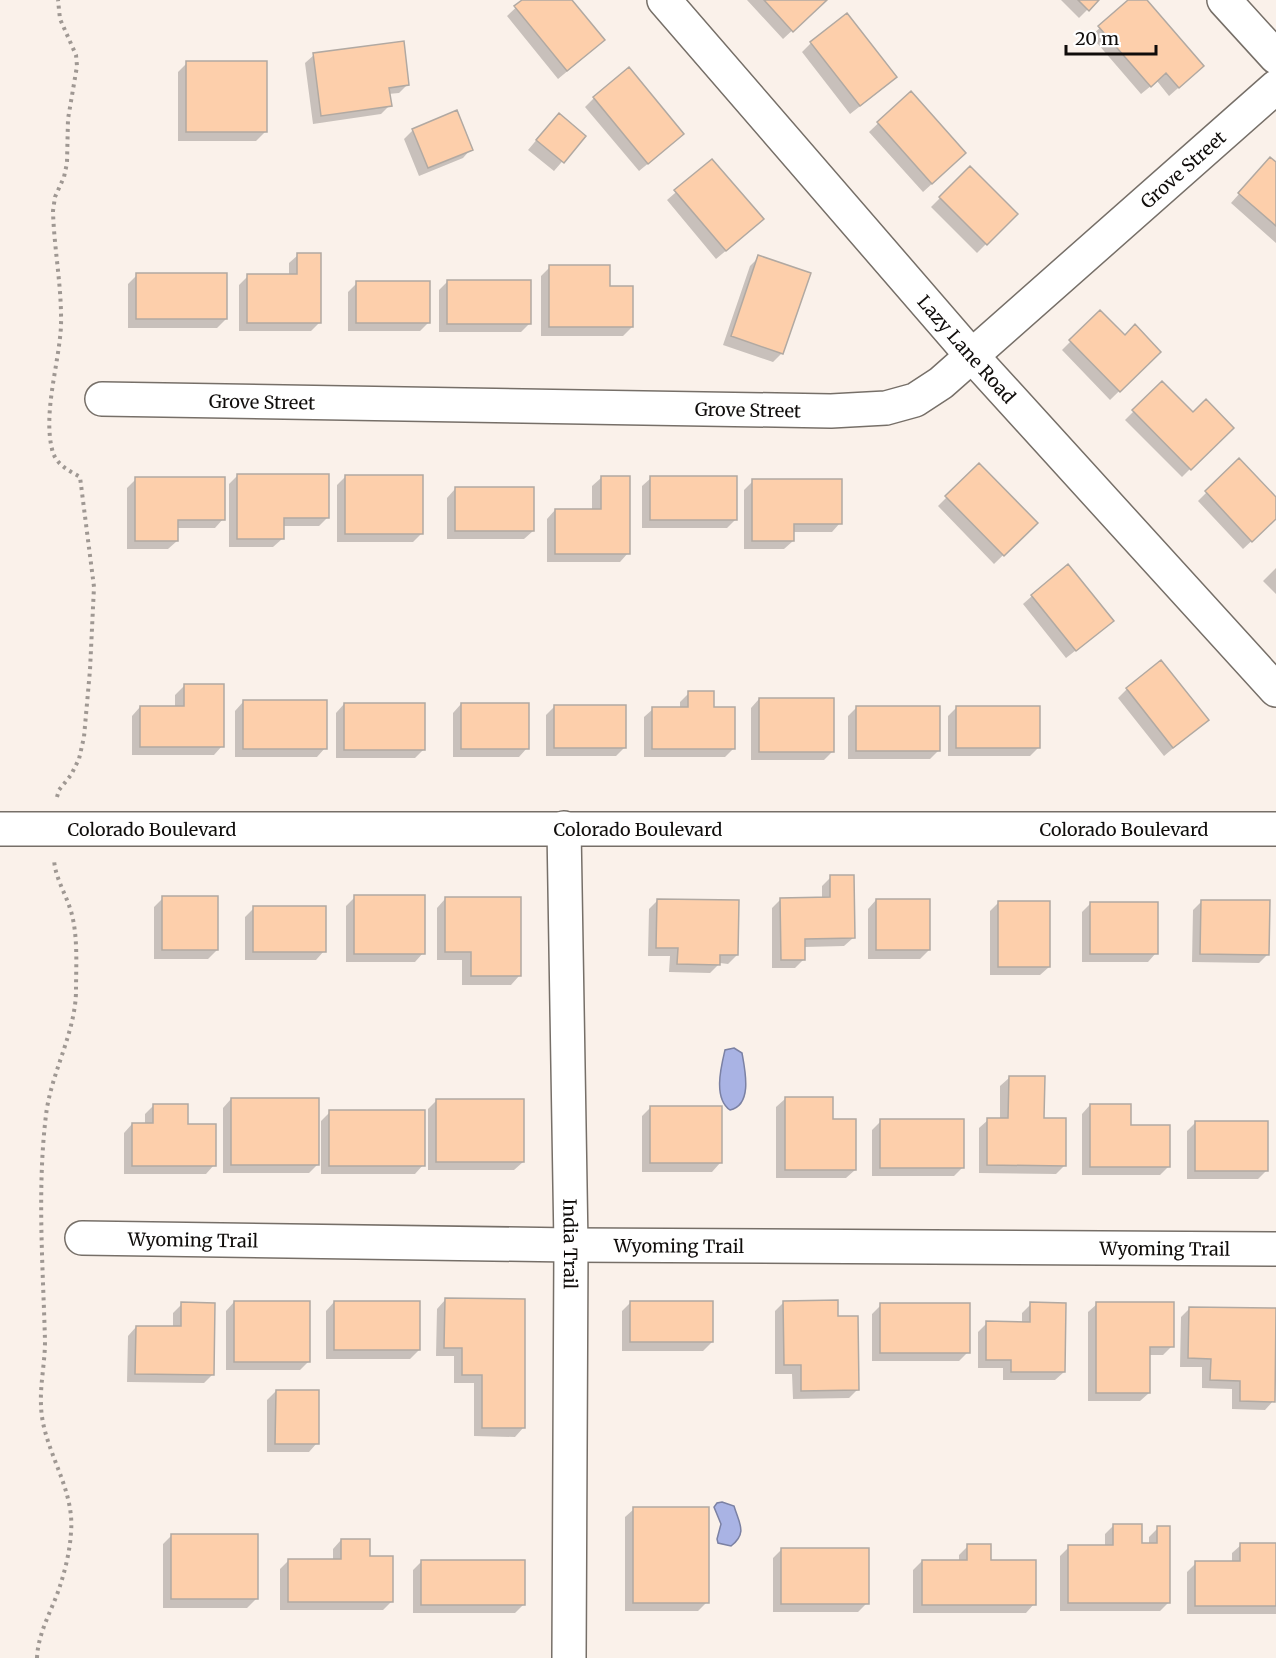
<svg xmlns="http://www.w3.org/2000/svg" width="1276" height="1658" font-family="Merriweather,serif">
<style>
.water{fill:#a9b3e4;stroke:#7b81a3;stroke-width:1.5}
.shadow{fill:#0003}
.building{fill:#fdcfab;stroke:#b1a9a2;stroke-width:1.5}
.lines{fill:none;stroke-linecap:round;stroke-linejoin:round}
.minor-casing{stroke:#766f68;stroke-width:36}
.path{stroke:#9f9893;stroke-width:4;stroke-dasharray:3 4.5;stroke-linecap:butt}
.minor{stroke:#fff;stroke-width:33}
.labels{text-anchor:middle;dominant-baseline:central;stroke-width:4.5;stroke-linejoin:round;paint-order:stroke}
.street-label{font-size:18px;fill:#100d0b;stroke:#fff}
</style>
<rect width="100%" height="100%" fill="#faf1ea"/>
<path class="water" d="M 734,1048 L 742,1053 C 745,1070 753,1105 730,1110 C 713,1098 721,1067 725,1050 Z
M 722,1502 L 734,1506 C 739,1523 748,1533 731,1546 L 718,1543 L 717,1539 L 721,1524 L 714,1507 L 717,1503 Z"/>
<path class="shadow" d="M 524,0 L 570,0 L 594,49 L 558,79 L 507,16 Z
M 747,0 L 825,0 L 783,39 Z
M 1061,0 L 1097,0 L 1079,18 Z
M 1130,0 L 1145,0 L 1193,75 L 1169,96 L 1157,81 L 1141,94 L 1091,36 Z
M 811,43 L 886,86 L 850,114 L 802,52 Z
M 314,55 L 408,84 L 399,93 L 388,94 L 390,105 L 381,114 L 313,124 L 305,63 Z
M 187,63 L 265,132 L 256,141 L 178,141 L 178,72 Z
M 910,93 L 956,162 L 923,192 L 869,132 Z
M 594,98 L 673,143 L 639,171 L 585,107 Z
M 550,124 L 584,136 L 554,171 L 528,150 Z
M 413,130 L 471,149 L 463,158 L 419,176 L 404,139 Z
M 712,161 L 753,228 L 716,259 L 667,200 Z
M 1276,164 L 1276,243 L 1231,203 L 1262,168 Z
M 970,168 L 1016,214 L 977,253 L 931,207 Z
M 298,255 L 320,322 L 311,331 L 239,331 L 239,285 L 248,276 L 289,276 L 289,263 Z
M 759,257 L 782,353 L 773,362 L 723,345 L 750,266 Z
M 550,267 L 608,287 L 632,327 L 623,336 L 541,336 L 541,276 Z
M 137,275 L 226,319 L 217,328 L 128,328 L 128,284 Z
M 448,281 L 530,323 L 521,332 L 439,332 L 439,290 Z
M 357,283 L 429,322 L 420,331 L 348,331 L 348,292 Z
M 1100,312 L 1125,337 L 1159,352 L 1110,400 L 1062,350 Z
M 1162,383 L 1193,414 L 1231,428 L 1182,477 L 1125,420 Z
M 1239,460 L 1276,500 L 1276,518 L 1243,549 L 1198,501 Z
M 979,465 L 1036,523 L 994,564 L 938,506 Z
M 238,475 L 328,517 L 319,526 L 282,526 L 282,539 L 273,547 L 229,547 L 229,484 Z
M 346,476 L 422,533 L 413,542 L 337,542 L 337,485 Z
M 601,478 L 628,553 L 620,562 L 547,562 L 547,519 L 555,510 L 592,510 L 592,486 Z
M 651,478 L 736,519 L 727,528 L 642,528 L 642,486 Z
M 136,479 L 223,519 L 215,528 L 177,528 L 177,541 L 168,549 L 127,549 L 127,488 Z
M 753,481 L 840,523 L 832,532 L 793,532 L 793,541 L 784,549 L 744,549 L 744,490 Z
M 455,489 L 533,531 L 524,539 L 447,539 L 447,498 Z
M 1276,568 L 1276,594 L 1263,581 Z
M 1032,596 L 1103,629 L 1066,658 L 1023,604 Z
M 184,686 L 222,746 L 214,755 L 132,755 L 132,716 L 140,707 L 175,707 L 175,695 Z
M 1127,689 L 1207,720 L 1164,756 L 1118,698 Z
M 689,693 L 713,709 L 734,748 L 725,757 L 644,757 L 644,717 L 653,709 L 680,709 L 680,702 Z
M 759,699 L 832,752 L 824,760 L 751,760 L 751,708 Z
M 243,702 L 325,748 L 317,757 L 235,757 L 235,711 Z
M 344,704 L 424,749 L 415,758 L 336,758 L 336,713 Z
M 461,704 L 527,748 L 519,757 L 453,757 L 453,713 Z
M 554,707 L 625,747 L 616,756 L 546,756 L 546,715 Z
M 857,707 L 939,750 L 930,759 L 848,759 L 848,716 Z
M 957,707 L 1039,747 L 1030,756 L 948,756 L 948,716 Z
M 831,877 L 853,938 L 844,946 L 804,947 L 804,959 L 795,968 L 772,968 L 772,908 L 781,899 L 822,899 L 822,886 Z
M 355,897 L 423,953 L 415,962 L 346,962 L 346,906 Z
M 163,898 L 217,950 L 208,959 L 154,959 L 154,907 Z
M 445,899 L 519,976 L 511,985 L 462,985 L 462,960 L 437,960 L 437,908 Z
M 876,900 L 929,950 L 920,959 L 868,959 L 868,909 Z
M 657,901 L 737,955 L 728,964 L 720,963 L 710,973 L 669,972 L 670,956 L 648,956 L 649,909 Z
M 1202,901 L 1268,954 L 1259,963 L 1192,962 L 1193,910 Z
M 999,902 L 1049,967 L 1040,975 L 990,975 L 990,911 Z
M 1090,904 L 1156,953 L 1148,962 L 1082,962 L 1082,912 Z
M 254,908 L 324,951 L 316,960 L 245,960 L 245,917 Z
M 1009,1078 L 1043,1120 L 1065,1165 L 1056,1174 L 979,1173 L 979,1128 L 988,1120 L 1000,1120 L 1000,1086 Z
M 231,1099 L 318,1164 L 309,1173 L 223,1173 L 223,1108 Z
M 785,1099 L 831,1121 L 855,1170 L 846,1178 L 776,1178 L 776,1107 Z
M 436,1101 L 523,1162 L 514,1170 L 428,1170 L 428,1109 Z
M 154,1105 L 187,1125 L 214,1165 L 206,1174 L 124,1174 L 124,1133 L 132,1124 L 145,1124 L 145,1114 Z
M 1090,1105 L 1130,1127 L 1169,1166 L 1160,1175 L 1082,1175 L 1082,1114 Z
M 651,1107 L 720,1163 L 712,1172 L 642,1172 L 642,1116 Z
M 330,1112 L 423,1165 L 415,1174 L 321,1174 L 321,1121 Z
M 881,1121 L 963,1167 L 954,1176 L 872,1176 L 872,1130 Z
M 1196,1122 L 1267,1170 L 1258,1179 L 1187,1179 L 1187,1131 Z
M 445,1300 L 523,1428 L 515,1437 L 474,1436 L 474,1383 L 454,1383 L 454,1356 L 436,1356 L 437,1309 Z
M 234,1302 L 309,1361 L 300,1370 L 226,1370 L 226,1311 Z
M 334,1302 L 419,1350 L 410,1359 L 326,1359 L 326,1311 Z
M 631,1302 L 712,1342 L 703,1351 L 622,1351 L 622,1311 Z
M 784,1302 L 858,1389 L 849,1398 L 793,1399 L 792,1374 L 775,1374 L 775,1311 Z
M 182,1304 L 213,1374 L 204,1383 L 127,1382 L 128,1336 L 136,1327 L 173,1328 L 173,1313 Z
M 1031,1304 L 1064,1372 L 1055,1380 L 1003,1380 L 1003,1368 L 978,1368 L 978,1332 L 987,1323 L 1022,1323 L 1022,1313 Z
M 1097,1304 L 1172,1346 L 1163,1355 L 1149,1355 L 1149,1393 L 1140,1401 L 1088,1401 L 1088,1312 Z
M 881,1305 L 968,1352 L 959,1361 L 872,1361 L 872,1314 Z
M 1190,1308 L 1273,1401 L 1265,1410 L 1232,1409 L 1232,1389 L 1202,1388 L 1202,1367 L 1180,1367 L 1181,1317 Z
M 276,1391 L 317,1443 L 309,1452 L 267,1452 L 267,1400 Z
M 634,1509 L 707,1602 L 698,1611 L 625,1611 L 625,1517 Z
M 1114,1525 L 1141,1545 L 1149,1545 L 1149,1537 L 1158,1528 L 1169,1602 L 1160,1611 L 1060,1611 L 1060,1556 L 1069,1547 L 1105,1547 L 1105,1534 Z
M 172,1535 L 256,1599 L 247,1608 L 163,1608 L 163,1544 Z
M 341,1540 L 368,1558 L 392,1601 L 383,1610 L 280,1610 L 280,1569 L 289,1560 L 333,1560 L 333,1549 Z
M 1241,1545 L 1276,1545 L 1276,1614 L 1187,1614 L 1187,1572 L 1196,1563 L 1232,1563 L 1232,1553 Z
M 968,1546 L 1034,1604 L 1026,1613 L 913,1613 L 913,1570 L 922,1561 L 959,1561 L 959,1555 Z
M 782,1549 L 867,1603 L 858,1612 L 773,1612 L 773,1558 Z
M 422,1561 L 524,1604 L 515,1613 L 413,1613 L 413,1570 Z"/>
<path class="building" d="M 522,0 L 572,0 L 605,40 L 567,71 L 514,6 Z
M 764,0 L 827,0 L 793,32 Z
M 1078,0 L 1099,0 L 1089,11 Z
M 1128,0 L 1147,0 L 1204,66 L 1179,88 L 1166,73 L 1151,87 L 1098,26 Z
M 847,13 L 897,77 L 860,106 L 810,42 Z
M 404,41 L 409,85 L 389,88 L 392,106 L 321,116 L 313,53 Z
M 186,61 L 267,61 L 267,132 L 186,132 Z
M 629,67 L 684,134 L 648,164 L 593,97 Z
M 911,91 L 966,153 L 932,184 L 877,122 Z
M 457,110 L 473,150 L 428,168 L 412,129 Z
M 559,113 L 586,136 L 564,163 L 536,140 Z
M 1270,157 L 1276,162 L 1276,226 L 1238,193 Z
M 712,159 L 764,219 L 726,251 L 674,190 Z
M 970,166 L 1018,214 L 987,245 L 939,197 Z
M 297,253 L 321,253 L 321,323 L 247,323 L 247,274 L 297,274 Z
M 758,255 L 811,273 L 783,354 L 731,336 Z
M 549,265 L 610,265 L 610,286 L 633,286 L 633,327 L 549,327 Z
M 136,273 L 227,273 L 227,319 L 136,319 Z
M 447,280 L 531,280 L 531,324 L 447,324 Z
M 356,281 L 430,281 L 430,323 L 356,323 Z
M 1100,310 L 1125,335 L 1135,324 L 1161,352 L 1120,392 L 1069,340 Z
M 1162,381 L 1193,412 L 1206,399 L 1234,428 L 1191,470 L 1132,410 Z
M 1239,458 L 1276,497 L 1276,519 L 1252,542 L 1205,491 Z
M 979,463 L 1038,523 L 1004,556 L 945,496 Z
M 237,474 L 329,474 L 329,518 L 284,518 L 284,539 L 237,539 Z
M 345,475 L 423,475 L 423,534 L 345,534 Z
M 601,476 L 630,476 L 630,554 L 555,554 L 555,509 L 601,509 Z
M 650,476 L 737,476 L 737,520 L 650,520 Z
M 135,477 L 225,477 L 225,520 L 178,520 L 178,541 L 135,541 Z
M 752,479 L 842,479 L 842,524 L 794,524 L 794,541 L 752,541 Z
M 455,487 L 534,487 L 534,531 L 455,531 Z
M 1068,564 L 1114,621 L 1076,651 L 1031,595 Z
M 1161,660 L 1209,720 L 1173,748 L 1126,688 Z
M 184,684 L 224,684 L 224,747 L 140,747 L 140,706 L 184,706 Z
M 688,691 L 714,691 L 714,707 L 735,707 L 735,749 L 652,749 L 652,707 L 688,707 Z
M 759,698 L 834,698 L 834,752 L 759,752 Z
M 243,700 L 327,700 L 327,749 L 243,749 Z
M 344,703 L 425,703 L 425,750 L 344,750 Z
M 461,703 L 529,703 L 529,749 L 461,749 Z
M 554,705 L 626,705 L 626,748 L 554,748 Z
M 856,706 L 940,706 L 940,751 L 856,751 Z
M 956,706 L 1040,706 L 1040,748 L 956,748 Z
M 830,875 L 854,875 L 855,938 L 805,939 L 805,960 L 781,960 L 780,898 L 830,897 Z
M 354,895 L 425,895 L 425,954 L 354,954 Z
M 162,896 L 218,896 L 218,950 L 162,950 Z
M 445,897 L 521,897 L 521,976 L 471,976 L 471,952 L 445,952 Z
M 657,899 L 739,900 L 738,955 L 720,955 L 720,965 L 677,964 L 678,948 L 656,948 Z
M 876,899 L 930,899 L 930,950 L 876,950 Z
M 1201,900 L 1270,900 L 1269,955 L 1200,954 Z
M 998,901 L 1050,901 L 1050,967 L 998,967 Z
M 1090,902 L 1158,902 L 1158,954 L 1090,954 Z
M 253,906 L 326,906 L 326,952 L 253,952 Z
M 1009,1076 L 1045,1076 L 1044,1118 L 1066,1118 L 1066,1166 L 987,1165 L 987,1118 L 1008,1118 Z
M 785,1097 L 833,1097 L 833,1119 L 856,1119 L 856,1170 L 785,1170 Z
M 231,1098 L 319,1098 L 319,1165 L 231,1165 Z
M 436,1099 L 524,1099 L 524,1162 L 436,1162 Z
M 153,1104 L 188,1104 L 188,1124 L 216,1124 L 216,1166 L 132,1166 L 132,1123 L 153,1123 Z
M 1090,1104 L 1131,1104 L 1131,1125 L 1170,1125 L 1170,1167 L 1090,1167 Z
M 650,1106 L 722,1106 L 722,1163 L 650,1163 Z
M 329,1110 L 425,1110 L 425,1166 L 329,1166 Z
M 880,1119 L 964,1119 L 964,1168 L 880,1168 Z
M 1195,1121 L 1268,1121 L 1268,1171 L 1195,1171 Z
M 445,1298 L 525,1299 L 525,1428 L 482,1428 L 482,1375 L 462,1375 L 462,1348 L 444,1348 Z
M 838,1300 L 838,1316 L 858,1316 L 859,1390 L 801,1391 L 801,1365 L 784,1365 L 783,1301 Z
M 234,1301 L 310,1301 L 310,1362 L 234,1362 Z
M 334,1301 L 420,1301 L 420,1350 L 334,1350 Z
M 630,1301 L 713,1301 L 713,1342 L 630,1342 Z
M 181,1302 L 215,1303 L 214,1375 L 135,1374 L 136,1326 L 181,1326 Z
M 1030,1302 L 1066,1303 L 1065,1372 L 1011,1372 L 1011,1360 L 986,1360 L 986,1321 L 1030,1322 Z
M 1096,1302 L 1174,1302 L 1174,1347 L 1150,1347 L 1150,1393 L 1096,1393 Z
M 880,1303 L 970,1303 L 970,1353 L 880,1353 Z
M 1189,1307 L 1276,1308 L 1275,1402 L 1240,1401 L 1240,1381 L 1210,1380 L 1211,1359 L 1188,1358 Z
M 276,1390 L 319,1390 L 319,1444 L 275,1444 Z
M 633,1507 L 709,1507 L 709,1603 L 633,1603 Z
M 1113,1524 L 1142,1524 L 1142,1543 L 1157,1543 L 1157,1526 L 1170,1526 L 1170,1603 L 1068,1603 L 1068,1545 L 1113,1545 Z
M 171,1534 L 258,1534 L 258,1599 L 171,1599 Z
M 341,1539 L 370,1539 L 370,1556 L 393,1556 L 393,1602 L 288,1602 L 288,1559 L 341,1559 Z
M 1240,1543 L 1276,1543 L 1276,1606 L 1195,1606 L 1195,1561 L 1240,1561 Z
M 967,1544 L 991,1544 L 991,1560 L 1036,1560 L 1036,1605 L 922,1605 L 922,1560 L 967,1560 Z
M 781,1548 L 869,1548 L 869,1604 L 781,1604 Z
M 421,1560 L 525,1560 L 525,1605 L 421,1605 Z"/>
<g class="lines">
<defs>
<g id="minor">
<path id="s1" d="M 664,0 L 972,356 L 1276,690"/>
<path d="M 1224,0 L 1276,57"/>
<path id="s2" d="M 102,399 L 831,411 L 886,408 L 915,400 L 941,383 L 1276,87"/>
<path id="s3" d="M 564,828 L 571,1245 L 569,1658"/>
<path id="s4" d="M 0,829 L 1276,829"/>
<path id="s5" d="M 82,1238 L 571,1245 L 1276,1249"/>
</g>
</defs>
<use href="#minor" class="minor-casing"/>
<path class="path" d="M 57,797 L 59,790 L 71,775 L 79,759 L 84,737 L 90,670 L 94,587 L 80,477 C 68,470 55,464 52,449 C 43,412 59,364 61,326 C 62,287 54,249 53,211 L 55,197 L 64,177 L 67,163 L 68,119 L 77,66 L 76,55 L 60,19 L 58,0
M 37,1658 C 38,1633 51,1612 59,1589 C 65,1571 70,1551 71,1532 C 75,1487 42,1449 41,1405 C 40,1384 45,1363 45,1341 C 43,1266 37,1189 46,1115 C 51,1073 75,1034 76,992 C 76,967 78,939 72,915 C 67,895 55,879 54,859"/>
<use href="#minor" class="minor"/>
</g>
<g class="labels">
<g class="street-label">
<text stroke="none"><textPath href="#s2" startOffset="1168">Grove Street</textPath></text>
<text stroke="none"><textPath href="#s1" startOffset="462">Lazy Lane Road</textPath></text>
<text stroke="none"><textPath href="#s2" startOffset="160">Grove Street</textPath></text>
<text stroke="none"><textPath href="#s2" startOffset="646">Grove Street</textPath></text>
<text stroke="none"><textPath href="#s4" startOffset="638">Colorado Boulevard</textPath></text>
<text stroke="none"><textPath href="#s4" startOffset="152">Colorado Boulevard</textPath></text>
<text stroke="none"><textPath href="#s4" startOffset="1124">Colorado Boulevard</textPath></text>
<text stroke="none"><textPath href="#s5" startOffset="111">Wyoming Trail</textPath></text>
<text stroke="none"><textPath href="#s3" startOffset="416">India Trail</textPath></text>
<text stroke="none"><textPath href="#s5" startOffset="597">Wyoming Trail</textPath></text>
<text stroke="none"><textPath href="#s5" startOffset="1083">Wyoming Trail</textPath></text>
</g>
</g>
<path d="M1066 45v9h90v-9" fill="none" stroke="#100d0b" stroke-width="3"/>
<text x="1075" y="45" font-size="18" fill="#100d0b" stroke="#ffffff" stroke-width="4.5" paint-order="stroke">20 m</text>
</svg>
